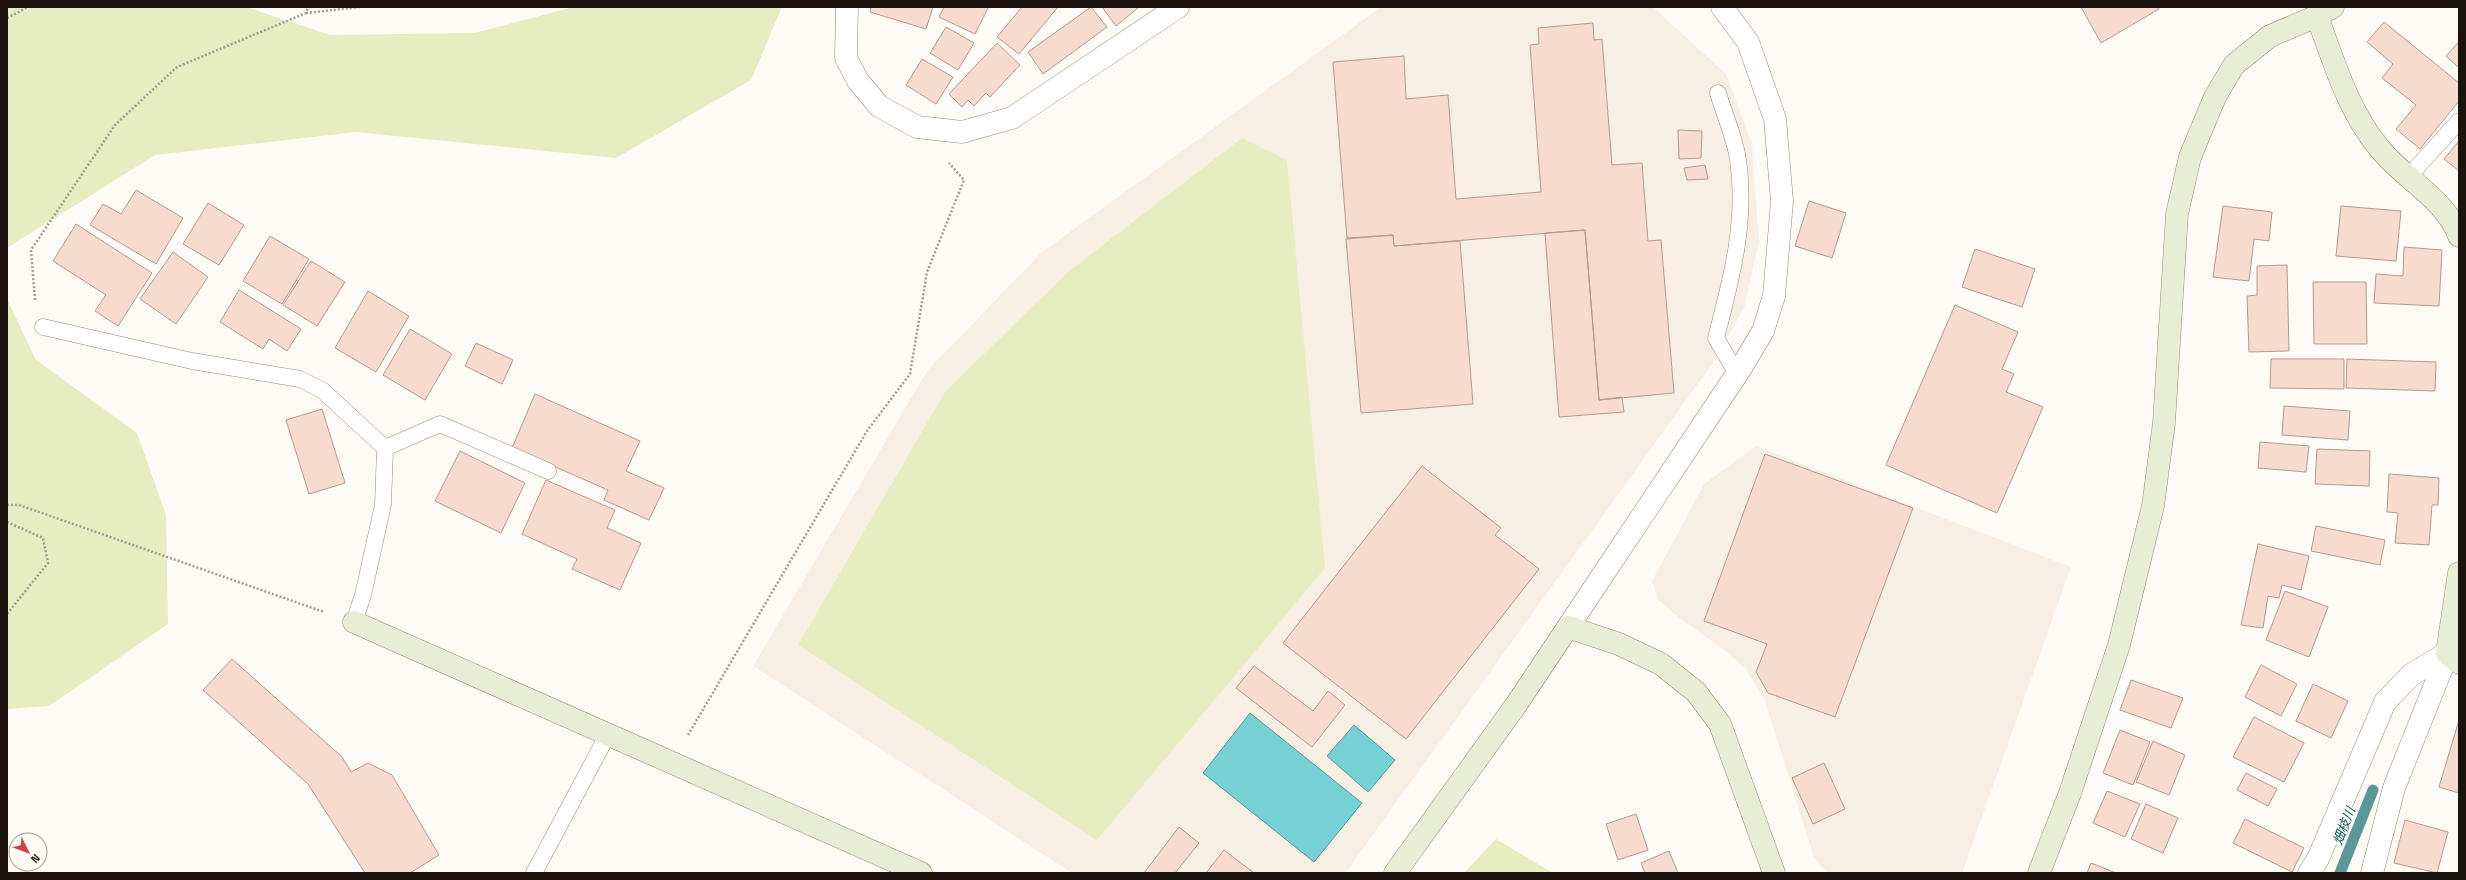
<svg xmlns="http://www.w3.org/2000/svg" width="2466" height="880" font-family="'Space Grotesk','Noto Sans JP',sans-serif">
<style>
.built{fill:#f7efe4}
.green{fill:#e6edc0}
.water{fill:#75d1d4;stroke:#5a9898}
.lines{fill:none;stroke-linecap:round;stroke-linejoin:round}
.stream{stroke:#5a9898;stroke-width:11}
.building{fill:#f6dbce;stroke:#b39a8e}
.lane-casing{stroke:#978874;stroke-width:17}
.street-casing{stroke:#978874;stroke-width:23}
.secondary-casing{stroke:#978874;stroke-width:23}
.path{stroke:#a09c95;stroke-width:2.5;stroke-dasharray:2 2;stroke-linecap:butt}
.lane{stroke:#fff;stroke-width:16}
.street{stroke:#fff;stroke-width:22}
.secondary{stroke:#e8eed6;stroke-width:22}
.labels{text-anchor:middle;dominant-baseline:central;stroke-width:3;stroke-linejoin:round;paint-order:stroke}
.water-label{font-size:13px;font-style:italic;fill:#03595c;stroke:#fefbf6}
</style>
<rect width="100%" height="100%" fill="#fefbf6"/>
<path class="built" d="M 1381,7 L 1653,7 L 1726,74 L 1752,144 L 1759,242 L 1744,308 L 1715,360 L 1349,868 L 1343,873 L 1072,873 L 753,666 L 927,371 L 1042,252 Z
M 1756,446 L 2071,567 L 1962,873 L 1827,873 L 1814,857 L 1765,701 L 1745,668 L 1723,649 L 1683,621 L 1658,600 L 1652,581 L 1704,484 Z"/>
<path class="green" d="M 7,7 L 246,7 L 330,35 L 474,33 L 574,7 L 782,7 L 751,80 L 616,158 L 356,132 L 155,155 L 7,248 Z
M 1242,138 L 1287,160 L 1325,568 L 1097,840 L 798,645 L 945,392 L 1068,272 Z
M 7,299 L 36,360 L 137,433 L 166,515 L 168,624 L 49,706 L 7,709 Z
M 1496,839 L 1553,873 L 1464,873 Z"/>
<path class="water" d="M 1250,713 L 1362,803 L 1314,862 L 1203,773 Z
M 1354,725 L 1395,760 L 1368,792 L 1327,756 Z"/>
<g class="lines">
<path class="stream" d="M 2340,873 L 2373,790"/>
</g>
<path class="building" d="M 871,7 L 933,7 L 926,29 L 870,12 Z
M 944,7 L 985,7 L 988,8 L 975,34 L 939,17 Z
M 1022,7 L 1058,7 L 1019,54 L 997,37 Z
M 1091,7 L 1107,27 L 1043,74 L 1028,52 Z
M 1102,7 L 1137,7 L 1138,8 L 1116,26 Z
M 2081,7 L 2158,7 L 2159,9 L 2101,43 Z
M 2384,22 L 2459,83 L 2459,101 L 2420,149 L 2396,129 L 2416,105 L 2382,78 L 2393,64 L 2367,42 Z
M 1593,23 L 1594,40 L 1602,39 L 1612,165 L 1642,163 L 1648,241 L 1661,240 L 1674,393 L 1599,400 L 1585,230 L 1394,246 L 1393,235 L 1347,238 L 1333,62 L 1404,56 L 1406,99 L 1448,95 L 1456,199 L 1541,192 L 1530,45 L 1539,44 L 1538,28 Z
M 946,27 L 974,43 L 958,70 L 930,53 Z
M 2459,42 L 2459,68 L 2446,56 Z
M 997,43 L 1020,65 L 990,97 L 986,93 L 974,106 L 968,100 L 962,107 L 949,94 Z
M 922,59 L 953,77 L 936,104 L 906,85 Z
M 1678,130 L 1702,131 L 1701,158 L 1679,159 Z
M 2459,141 L 2459,171 L 2444,159 Z
M 1705,165 L 1708,179 L 1687,180 L 1684,168 Z
M 136,190 L 183,218 L 156,264 L 90,225 L 103,204 L 121,214 Z
M 1809,201 L 1846,213 L 1832,258 L 1795,246 Z
M 208,203 L 244,225 L 219,265 L 183,244 Z
M 2223,206 L 2272,212 L 2269,241 L 2254,239 L 2249,281 L 2213,277 Z
M 2341,206 L 2401,211 L 2396,261 L 2336,256 Z
M 76,224 L 152,273 L 118,326 L 95,311 L 106,295 L 53,261 Z
M 1585,230 L 1599,400 L 1622,397 L 1624,412 L 1559,417 L 1545,233 Z
M 1393,235 L 1394,246 L 1460,241 L 1473,404 L 1361,413 L 1346,239 Z
M 270,236 L 309,259 L 282,304 L 243,281 Z
M 2404,247 L 2442,250 L 2439,306 L 2374,303 L 2376,274 L 2403,276 Z
M 1975,249 L 2035,269 L 2022,307 L 1962,287 Z
M 173,252 L 208,277 L 176,324 L 140,299 Z
M 311,261 L 345,282 L 317,326 L 283,305 Z
M 2287,265 L 2289,351 L 2249,352 L 2247,296 L 2257,295 L 2257,266 Z
M 2313,282 L 2366,282 L 2367,344 L 2314,344 Z
M 239,290 L 301,329 L 287,351 L 269,339 L 263,349 L 220,322 Z
M 368,291 L 409,316 L 376,372 L 335,348 Z
M 1955,305 L 2018,332 L 2002,369 L 2014,374 L 2006,392 L 2043,407 L 1997,513 L 1886,465 Z
M 410,329 L 452,354 L 425,400 L 383,375 Z
M 476,343 L 513,360 L 502,384 L 465,366 Z
M 2271,359 L 2344,359 L 2344,389 L 2270,388 Z
M 2347,359 L 2436,362 L 2435,391 L 2346,388 Z
M 535,394 L 640,441 L 626,471 L 664,488 L 649,520 L 604,500 L 608,490 L 512,448 Z
M 2284,406 L 2350,411 L 2348,440 L 2282,435 Z
M 322,409 L 345,483 L 309,494 L 286,420 Z
M 2260,442 L 2309,446 L 2306,472 L 2258,468 Z
M 2317,449 L 2370,451 L 2369,486 L 2315,484 Z
M 460,451 L 525,483 L 501,533 L 435,501 Z
M 1765,454 L 1913,508 L 1835,717 L 1768,693 L 1756,672 L 1767,644 L 1704,621 Z
M 1422,466 L 1501,528 L 1495,535 L 1539,569 L 1406,739 L 1283,643 Z
M 2389,474 L 2439,478 L 2438,505 L 2432,505 L 2429,545 L 2395,543 L 2398,513 L 2387,512 Z
M 546,480 L 615,510 L 607,528 L 641,543 L 620,590 L 572,569 L 577,559 L 522,534 Z
M 2316,526 L 2385,540 L 2380,565 L 2311,551 Z
M 2258,544 L 2309,556 L 2301,590 L 2282,585 L 2279,598 L 2268,596 L 2263,628 L 2241,625 Z
M 2285,591 L 2328,607 L 2309,657 L 2266,640 Z
M 232,659 L 342,757 L 351,772 L 368,763 L 392,775 L 439,855 L 410,873 L 365,873 L 308,784 L 203,690 Z
M 2261,665 L 2297,684 L 2281,716 L 2245,697 Z
M 1254,666 L 1313,711 L 1328,691 L 1345,705 L 1312,747 L 1236,688 Z
M 2131,680 L 2183,698 L 2171,728 L 2120,710 Z
M 2313,684 L 2348,701 L 2331,738 L 2296,721 Z
M 2254,717 L 2304,743 L 2284,782 L 2233,757 Z
M 2459,720 L 2459,793 L 2439,787 Z
M 2120,730 L 2150,742 L 2133,785 L 2103,773 Z
M 2153,741 L 2185,755 L 2169,795 L 2136,782 Z
M 1824,763 L 1845,809 L 1813,824 L 1792,778 Z
M 2246,773 L 2277,789 L 2268,806 L 2237,790 Z
M 2107,791 L 2140,804 L 2125,837 L 2093,823 Z
M 2146,804 L 2178,818 L 2163,853 L 2131,839 Z
M 1636,814 L 1648,850 L 1618,860 L 1606,824 Z
M 2245,819 L 2304,848 L 2292,872 L 2233,843 Z
M 2405,820 L 2448,832 L 2437,873 L 2394,863 Z
M 1179,827 L 1199,843 L 1175,873 L 1144,873 Z
M 1224,850 L 1254,873 L 1206,873 Z
M 1669,851 L 1678,873 L 1645,873 L 1641,863 Z
M 2091,863 L 2116,873 L 2087,873 Z"/>
<g class="lines">
<defs>
<path id="lane" d="M 1718,93 C 1724,113 1733,134 1737,154 C 1748,217 1732,277 1716,338 L 1737,374
M 2409,176 L 2459,121
M 43,327 L 192,361 L 300,379 L 322,390 L 385,448 L 383,505 L 363,595 L 354,622
M 385,448 L 440,424 L 548,471
M 534,873 L 607,736"/>
<path id="street" d="M 847,7 L 846,58 L 858,81 L 879,106 L 917,127 L 962,132 L 1012,118 L 1178,7
M 1568,627 L 1741,368 L 1763,331 L 1774,296 L 1782,201 L 1775,119 L 1748,42 L 1722,7
M 2309,873 L 2318,859 L 2385,702 L 2411,675 L 2447,653
M 2372,873 L 2394,788 L 2449,650"/>
<path id="secondary" d="M 2317,16 C 2334,62 2348,111 2380,149 C 2404,179 2445,198 2459,236
M 2459,573 L 2447,653 L 2459,663
M 354,622 L 921,873
M 1395,873 L 1516,705 L 1568,627 L 1619,644 L 1661,664 L 1696,692 L 1720,724 L 1774,873
M 2039,873 L 2070,793 L 2119,645 L 2153,506 L 2164,423 L 2177,214 L 2190,157 L 2215,97 L 2234,65 L 2270,36 L 2317,16 L 2333,7"/>
</defs>
<use href="#lane" class="lane-casing"/>
<use href="#street" class="street-casing"/>
<use href="#secondary" class="secondary-casing"/>
<path class="path" d="M 306,13 L 360,7
M 7,18 L 28,7
M 35,300 L 31,250 L 115,125 L 177,67 L 306,13 L 308,7
M 7,505 L 19,505 L 324,612
M 7,522 L 43,538 L 48,563 L 7,614
M 688,735 L 867,431 L 910,374 L 927,272 L 964,180 L 949,163"/>
<use href="#lane" class="lane"/>
<use href="#street" class="street"/>
<use href="#secondary" class="secondary"/>
</g>
<g class="labels">
<g class="water-label">
<text transform="translate(2344 826) rotate(-69)">畑枝川</text>
</g>
</g>
<rect width="2466" height="880" fill="none" stroke="#1a140c" stroke-width="16"/>
<g transform="translate(28 852) rotate(132)"><circle r="19" fill="#fefbf6" stroke="#a39f98"/>
<path d="M0-3L7 15L0 10L-7 15Z" fill="#d04049"/>
<text y="-6" font-size="11" font-weight="bold" text-anchor="middle" fill="#1a140c">N</text>
</g>
</svg>
